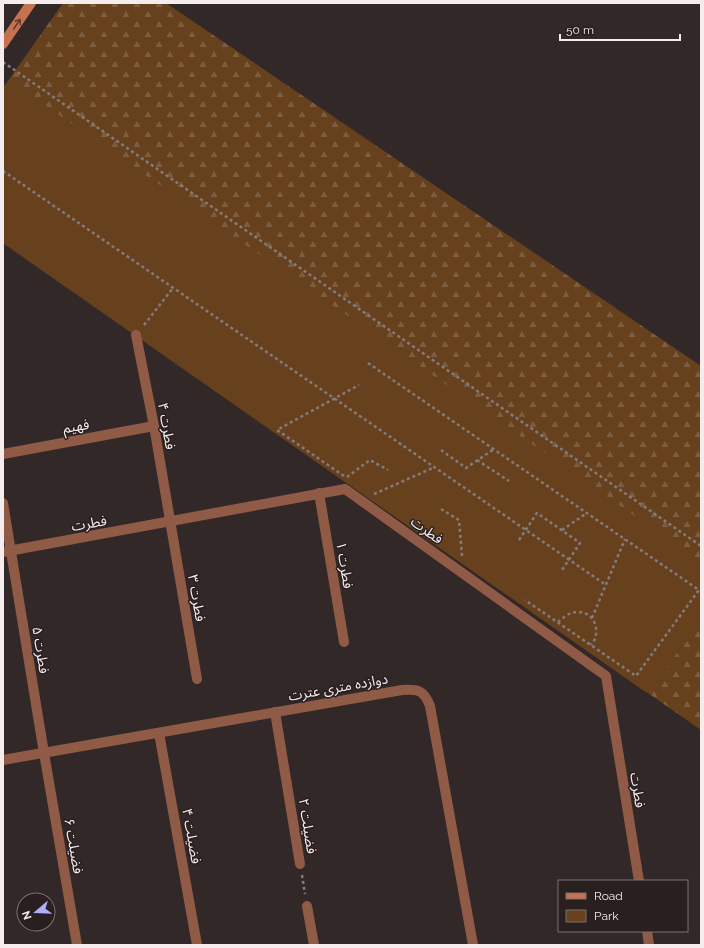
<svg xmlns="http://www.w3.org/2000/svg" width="704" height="948" font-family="Raleway,'Noto Sans Arabic',sans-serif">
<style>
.forest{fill:url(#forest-firs)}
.park{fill:#67411e}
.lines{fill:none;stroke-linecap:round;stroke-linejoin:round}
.path{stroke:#847b7b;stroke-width:2.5;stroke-dasharray:3 3;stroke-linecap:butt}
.minor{stroke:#8f5a46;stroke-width:10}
.tertiary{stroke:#8f5a46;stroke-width:10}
.secondary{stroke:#c67251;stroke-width:10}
.oneway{stroke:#603c30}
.labels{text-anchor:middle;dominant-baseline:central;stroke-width:3;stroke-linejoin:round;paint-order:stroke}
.street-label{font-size:14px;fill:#f5eded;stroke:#291f1e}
</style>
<defs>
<pattern id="forest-firs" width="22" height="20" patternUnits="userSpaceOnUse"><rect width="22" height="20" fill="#67411e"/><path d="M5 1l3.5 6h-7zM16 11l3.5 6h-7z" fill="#7d5d3f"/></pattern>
</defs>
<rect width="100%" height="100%" fill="#332828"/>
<path class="forest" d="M 63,3 L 166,3 L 701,366 L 701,730 L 3,243 L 3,88 Z"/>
<path class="park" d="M 9,80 L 701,562 L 701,621 L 647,693 L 3,243 L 3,88 Z"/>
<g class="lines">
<path class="path" d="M 3,62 L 701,546
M 3,171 L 606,585
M 144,325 L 173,288
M 368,363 L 699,590 L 636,676 L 525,600
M 441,450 L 466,468 L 494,449
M 477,460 L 509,481
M 344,476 L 277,430 L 359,385
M 347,477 L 370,460 L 388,470
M 374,494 L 435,467
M 441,509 L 459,520 L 462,556
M 562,530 L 587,513
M 519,540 L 537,513 L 580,543 L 562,570
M 592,618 L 625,539
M 558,622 C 563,618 569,612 577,612 C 595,611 602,633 591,645
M 302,875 L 305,894"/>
<path class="minor" d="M 136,335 L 154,426 L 197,679
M 3,454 L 154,426
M 319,493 L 344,642
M 3,503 L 44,753 L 77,945
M 3,552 L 345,489 L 606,676 L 639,881
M 275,712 L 300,864
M 159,733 L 197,945
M 307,906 L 314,945
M 647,931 L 649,945"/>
<path class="tertiary" d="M 3,760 L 402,690 C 418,689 424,690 430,706 L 473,945"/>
<path class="secondary" d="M 3,44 L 31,3"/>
</g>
<defs><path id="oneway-shaft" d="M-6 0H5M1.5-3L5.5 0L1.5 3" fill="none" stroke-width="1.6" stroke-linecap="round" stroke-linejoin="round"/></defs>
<use class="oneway" href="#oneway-shaft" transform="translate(17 24) rotate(-56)"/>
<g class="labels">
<g class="street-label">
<text transform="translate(76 426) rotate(-10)">فهیم</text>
<text transform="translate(167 426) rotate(80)">فطرت ۴</text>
<text transform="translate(89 523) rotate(-10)">فطرت</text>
<text transform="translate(427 530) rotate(36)">فطرت</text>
<text transform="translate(345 565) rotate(81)">فطرت ۱</text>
<text transform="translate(197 598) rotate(80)">فطرت ۳</text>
<text transform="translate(41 650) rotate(81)">فطرت ۵</text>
<text transform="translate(338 687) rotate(-10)">دوازده متری عترت</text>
<text transform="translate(638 790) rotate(81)">فطرت</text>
<text transform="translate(308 826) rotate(81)">فضیلت ۲</text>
<text transform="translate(192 836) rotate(80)">فضیلت ۴</text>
<text transform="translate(74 846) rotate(80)">فضیلت ۶</text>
</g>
</g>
<rect width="704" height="948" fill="none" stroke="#f5eded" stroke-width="8"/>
<rect x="558" y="880" width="130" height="52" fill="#291f1e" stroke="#7b7171"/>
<rect x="566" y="893" width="20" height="6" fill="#c67251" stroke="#7b7171"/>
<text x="594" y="900" font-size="12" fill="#f5eded">Road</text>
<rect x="566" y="910" width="20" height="12" fill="#67411e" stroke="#7b7171"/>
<text x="594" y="920" font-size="12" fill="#f5eded">Park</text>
<g transform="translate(36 912) rotate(251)"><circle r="19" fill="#291f1e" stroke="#7b7171"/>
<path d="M0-3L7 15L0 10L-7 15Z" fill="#adaffb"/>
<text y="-6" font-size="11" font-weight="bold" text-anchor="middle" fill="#f5eded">N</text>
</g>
<path d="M560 34v6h120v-6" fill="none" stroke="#f5eded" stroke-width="2"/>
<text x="566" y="34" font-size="12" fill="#f5eded" stroke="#291f1e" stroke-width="3" paint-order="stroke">50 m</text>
</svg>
